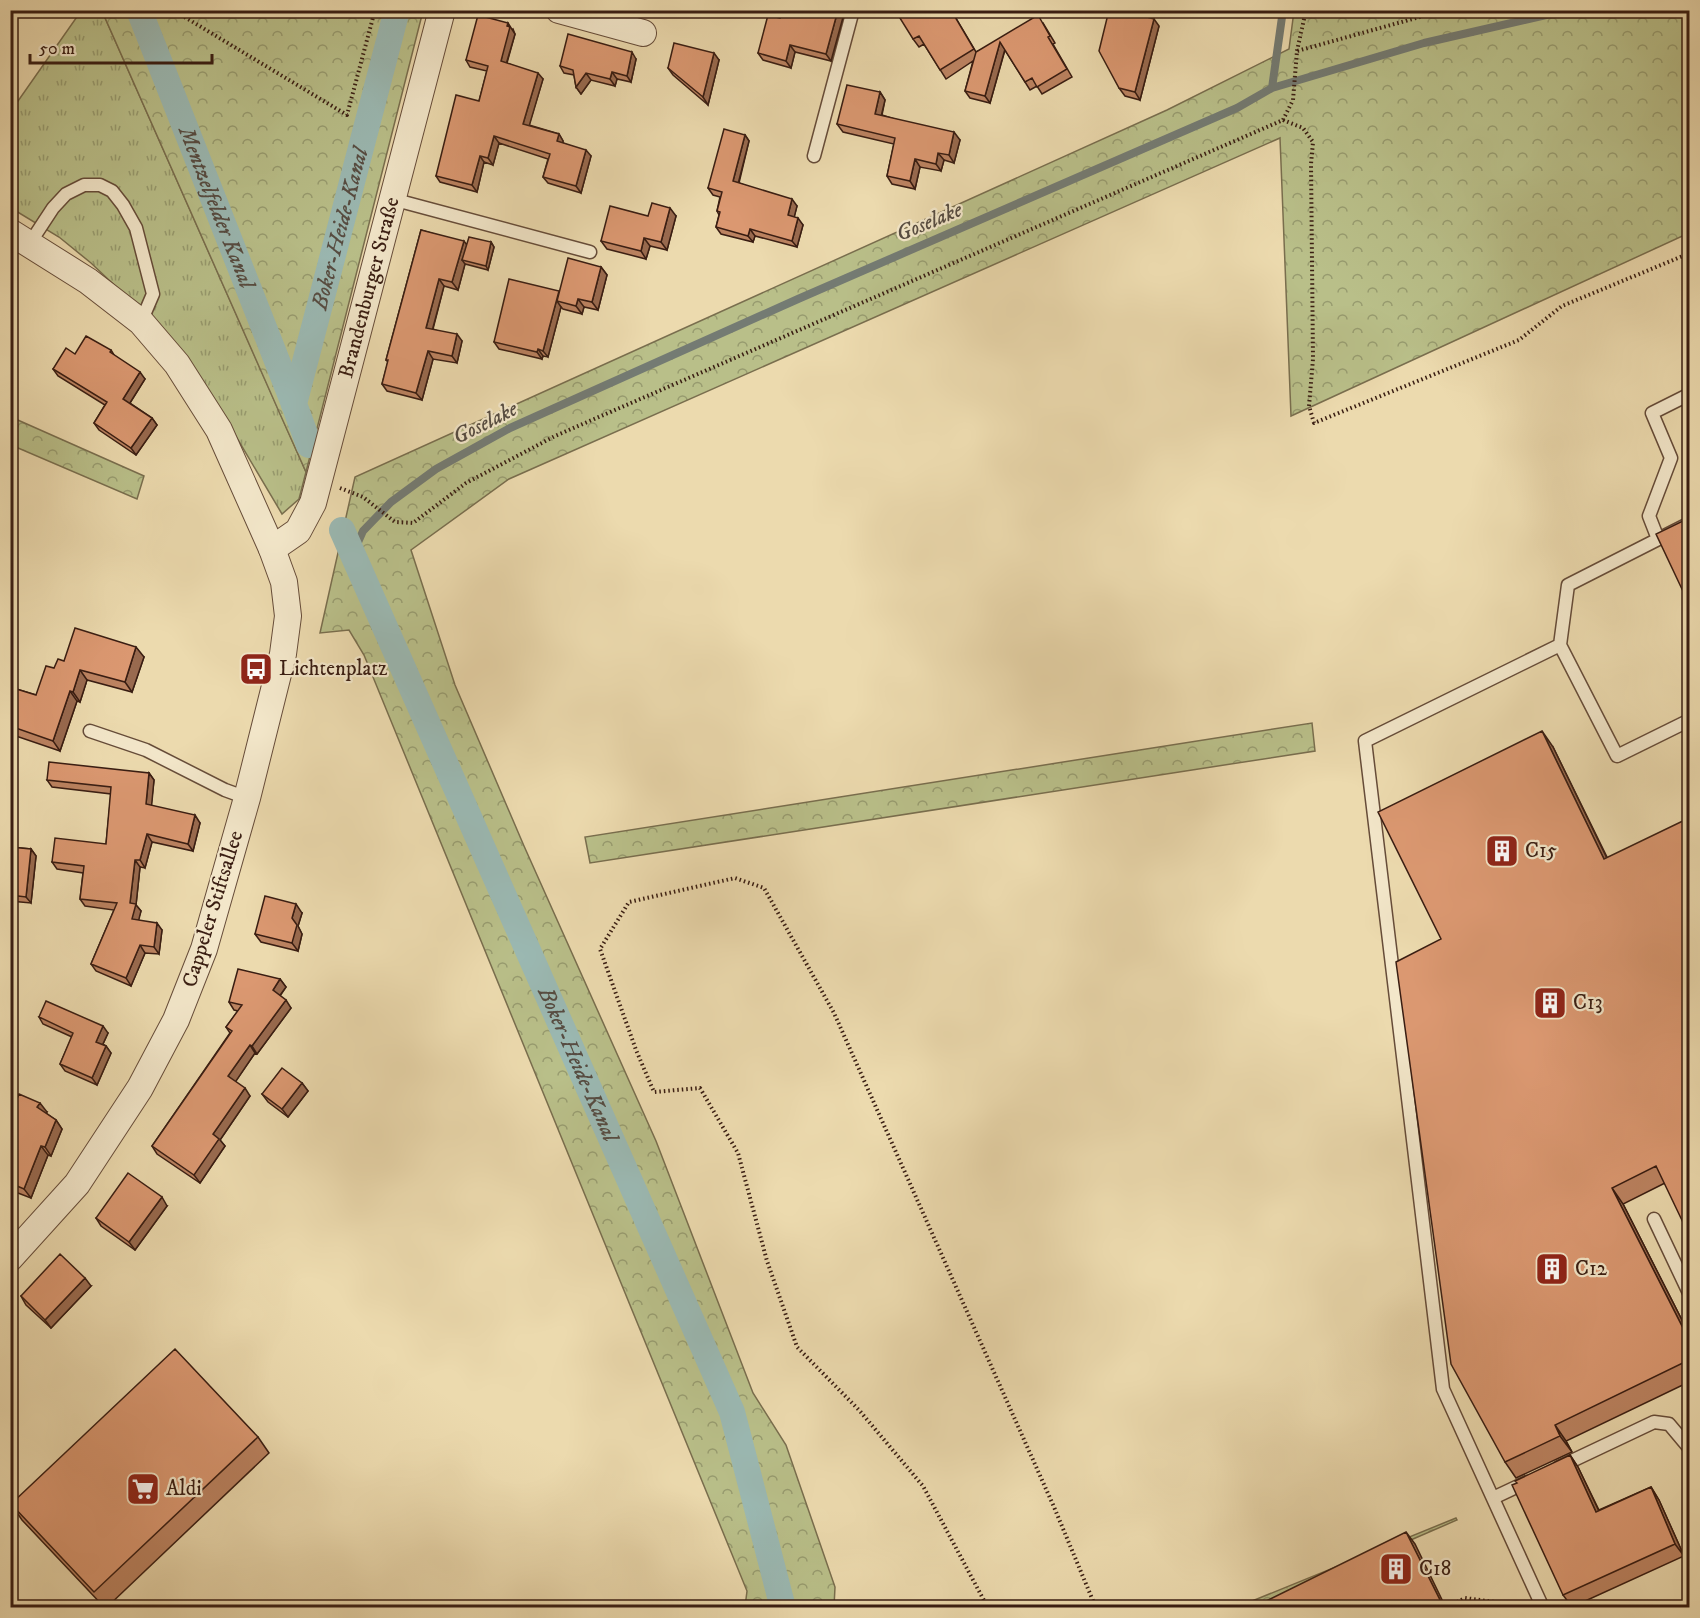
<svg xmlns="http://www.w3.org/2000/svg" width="1700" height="1618" font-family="'IM FELL DW Pica',serif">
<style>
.grass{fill:url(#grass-tufts);stroke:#796e4e;stroke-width:1.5}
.forest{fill:url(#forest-crowns);stroke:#796e4e;stroke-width:1.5}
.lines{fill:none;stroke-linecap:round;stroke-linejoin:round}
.stream{stroke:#747b73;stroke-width:8}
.canal{stroke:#9bb9b3;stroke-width:26}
.service-casing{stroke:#664c39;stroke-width:15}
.minor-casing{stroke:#664c39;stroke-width:28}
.path{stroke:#391d12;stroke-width:4;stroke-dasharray:1.5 3;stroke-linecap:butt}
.service{stroke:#f3e7ca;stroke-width:12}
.minor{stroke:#f3e7ca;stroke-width:26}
.wall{fill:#bc8361;stroke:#391d12;stroke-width:1.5}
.shaded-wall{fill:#996a4f;stroke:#391d12;stroke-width:1.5}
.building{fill:#db9871;stroke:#391d12;stroke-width:1.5}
.labels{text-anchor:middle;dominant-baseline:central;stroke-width:4.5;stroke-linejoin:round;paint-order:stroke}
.street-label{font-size:21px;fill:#391d12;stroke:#f3e7ca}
.poi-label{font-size:21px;fill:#391d12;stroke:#f3e7ca;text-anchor:start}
.water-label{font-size:22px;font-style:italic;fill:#564c42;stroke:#f3e7ca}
</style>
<defs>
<pattern id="grass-tufts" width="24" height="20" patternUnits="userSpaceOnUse" patternTransform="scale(1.5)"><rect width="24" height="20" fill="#b9bf89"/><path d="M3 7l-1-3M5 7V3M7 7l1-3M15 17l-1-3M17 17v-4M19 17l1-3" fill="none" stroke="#979b6f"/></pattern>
<pattern id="forest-crowns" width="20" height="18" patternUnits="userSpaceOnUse" patternTransform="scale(1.5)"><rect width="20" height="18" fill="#b9bf89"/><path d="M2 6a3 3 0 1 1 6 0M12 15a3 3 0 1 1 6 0" fill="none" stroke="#979b6f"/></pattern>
</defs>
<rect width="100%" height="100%" fill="#ecdaae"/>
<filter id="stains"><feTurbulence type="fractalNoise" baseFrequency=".00333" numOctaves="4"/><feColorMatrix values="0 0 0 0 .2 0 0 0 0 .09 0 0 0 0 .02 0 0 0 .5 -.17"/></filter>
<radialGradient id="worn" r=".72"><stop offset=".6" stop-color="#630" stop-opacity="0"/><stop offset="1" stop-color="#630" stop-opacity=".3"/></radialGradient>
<path class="grass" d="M 81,11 L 102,11 L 306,472 L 299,499 L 282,514 L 234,433 L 169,337 L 91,263 L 59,237 L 11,208 L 11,111 Z"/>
<path class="forest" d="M 102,11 L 423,11 L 306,472 L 280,414 Z
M 1294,11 L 1689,11 L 1689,233 L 1291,416 L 1280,138 L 509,479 L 411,550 L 455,685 L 524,846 L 656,1141 L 753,1393 L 786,1445 L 835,1587 L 834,1607 L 745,1607 L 747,1591 L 364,655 L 349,630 L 320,633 L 355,477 L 1167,110 L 1289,49 Z
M 11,417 L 144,476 L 137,499 L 11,445 Z
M 1312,723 L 1315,751 L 590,863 L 585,837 Z
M 1456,1518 L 1457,1520 L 1413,1539 L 1269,1607 L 1235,1608 Z"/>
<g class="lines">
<path class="stream" d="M 1272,88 L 1283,10
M 352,556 L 363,531 L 391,502 L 436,469 L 510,428 L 798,299 L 1237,108 L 1272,88 L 1424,43 L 1568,10"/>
<g class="canal">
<path id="s1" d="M 139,10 L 294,404"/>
<path id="s2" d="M 309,445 L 294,404 L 397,10"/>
<path id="s3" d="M 342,530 L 732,1412 L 783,1608"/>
</g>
<defs>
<path id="service" d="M 814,156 L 853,10
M 392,199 L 590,252
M 30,243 L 53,208 L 66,194 L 84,185 L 100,185 L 112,191 L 123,205 L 136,228 L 153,294 L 141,322
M 1690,523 L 1568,585 L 1560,645 L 1617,756 L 1690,720
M 1658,539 L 1649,516 L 1671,458 L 1652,413 L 1690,394
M 90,731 L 146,750 L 225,790 L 247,798
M 1654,1219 L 1690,1295
M 1559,1467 L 1654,1422 L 1669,1424 L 1690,1449
M 1493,1498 L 1527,1482
M 1543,1608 L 1443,1389 L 1365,741 L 1560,645"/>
<g id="minor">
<path d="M 559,10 L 643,33"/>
<path d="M 10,232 L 88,281 L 141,322 L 177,364 L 219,430 L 272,549 L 284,582 L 288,616 L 283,654 L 247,798 L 204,949 L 176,1020 L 140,1088 L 77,1184 L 10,1258"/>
<path id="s4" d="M 272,549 L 298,531 L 313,503 L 442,10"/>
</g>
</defs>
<use href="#service" class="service-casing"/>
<use href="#minor" class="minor-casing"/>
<path class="path" d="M 173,10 L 347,115 L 375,10
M 1297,51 L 1306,10
M 1283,120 L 1303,128 L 1313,142 L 1311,164 L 1313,359 L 1309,406 L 1314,423 L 1519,340 L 1562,306 L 1690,253
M 340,488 L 363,497 L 395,522 L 413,523 L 466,483 L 555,436 L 1283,120 L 1293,100 L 1297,51 L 1445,10
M 988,1608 L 923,1486 L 859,1410 L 797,1347 L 767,1261 L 738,1153 L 700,1088 L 654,1092 L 636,1050 L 600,949 L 629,902 L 735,878 L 764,888 L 834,1013 L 1054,1507 L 1096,1608
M 1445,1608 L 1465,1598 L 1524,1606"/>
<use href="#service" class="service"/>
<use href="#minor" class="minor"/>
</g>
<path class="wall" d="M 845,10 L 831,61 L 795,52 L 791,68 L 763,60 L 758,53 Z
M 951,10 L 976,52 L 1043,23 L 1055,43 L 1053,44 L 1072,77 L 1042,94 L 1037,86 L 1030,90 L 1005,50 L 990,103 L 970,98 L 965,91 L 973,61 L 946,79 L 924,44 L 919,47 L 913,39 Z
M 1159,26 L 1140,100 L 1125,96 L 1119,88 Z
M 513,29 L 515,34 L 507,63 L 543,79 L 529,125 L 559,134 L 563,141 L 563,143 L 591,156 L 581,193 L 548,183 L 543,177 L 548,159 L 499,143 L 493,165 L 484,162 L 477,192 L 440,182 L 436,176 L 479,101 L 487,71 L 470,67 L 466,60 Z
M 636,59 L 631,82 L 617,79 L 615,86 L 591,80 L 581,94 L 576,87 L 574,75 L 564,73 L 560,66 Z
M 719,60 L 708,105 L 673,75 L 668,68 Z
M 880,92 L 885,100 L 882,115 L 960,140 L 954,163 L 944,160 L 941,171 L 920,167 L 915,189 L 892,184 L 887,176 L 894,144 L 843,132 L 837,124 Z
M 745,135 L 749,141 L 739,183 L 797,206 L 794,217 L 803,225 L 797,247 L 755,236 L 753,242 L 721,234 L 716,227 L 719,215 L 717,211 L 720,197 L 713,195 L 708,188 Z
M 648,216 L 676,216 L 667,250 L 650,246 L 646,259 L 607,249 L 601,241 Z
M 421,230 L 467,244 L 491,242 L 494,247 L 488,270 L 465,264 L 458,290 L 444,286 L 433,329 L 462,341 L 457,363 L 433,359 L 422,400 L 387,391 L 382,384 L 388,362 L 386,360 Z
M 601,267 L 607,275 L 598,310 L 584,307 L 582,314 L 563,309 L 561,307 L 548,357 L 543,356 L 542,359 L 499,349 L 494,342 L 559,291 Z
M 111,350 L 114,355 L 145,379 L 130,403 L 152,418 L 157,425 L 136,455 L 99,430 L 94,423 L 105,405 L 58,376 L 53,369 L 75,354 Z
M 144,657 L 132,692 L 87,680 L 80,702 L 77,701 L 60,751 L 10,734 L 10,687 L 36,695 L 54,668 L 64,661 Z
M 1553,747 L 1607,857 L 1665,1183 L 1623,1204 L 1689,1334 L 1689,1382 L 1566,1441 L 1572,1452 L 1516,1478 L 1505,1462 L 1441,939 Z
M 149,773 L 154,780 L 151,806 L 200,823 L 193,851 L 152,842 L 145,868 L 140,867 L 136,905 L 141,911 L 138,920 L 162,930 L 159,954 L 145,953 L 131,986 L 96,971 L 91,964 L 114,910 L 85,906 L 80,899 L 83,873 L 57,869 L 52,862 L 106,844 L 111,794 L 52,787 L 47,780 Z
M 10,847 L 31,849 L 36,856 L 31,903 L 10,901 Z
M 302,913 L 298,926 L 302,934 L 298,951 L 261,942 L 255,934 Z
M 280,979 L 286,987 L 280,996 L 291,1008 L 257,1054 L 255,1053 L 235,1082 L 250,1096 L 220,1140 L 225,1146 L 200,1183 L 157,1154 L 152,1146 L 230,1033 L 226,1027 L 238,1011 L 234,1010 L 229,1002 Z
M 39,1017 L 108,1033 L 103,1044 L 106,1046 L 111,1053 L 97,1085 L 65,1071 L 60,1064 L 72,1037 L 43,1024 Z
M 302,1083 L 308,1091 L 288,1117 L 268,1102 L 262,1094 Z
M 10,1102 L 47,1112 L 46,1113 L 56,1120 L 62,1129 L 51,1156 L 48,1155 L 31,1198 L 10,1190 Z
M 167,1206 L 135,1250 L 101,1226 L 96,1218 Z
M 91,1286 L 51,1328 L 26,1305 L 21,1296 Z
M 258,1437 L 269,1453 L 106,1608 L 105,1608 L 22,1520 L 11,1504 Z
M 1570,1455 L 1578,1467 L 1599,1510 L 1651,1487 L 1659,1500 L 1684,1556 L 1572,1607 L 1563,1595 Z"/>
<path class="shaded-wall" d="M 838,10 L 845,10 L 831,61 L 826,54 Z
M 1154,19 L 1159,26 L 1140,100 L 1135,92 Z
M 508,23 L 515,34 L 505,68 L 501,61 Z
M 1000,42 L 1005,49 L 990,103 L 985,96 Z
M 790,45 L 795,52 L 791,68 L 786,61 Z
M 632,52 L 636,59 L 631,82 L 627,76 Z
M 714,53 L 719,60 L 708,105 L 703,97 Z
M 612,72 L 617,79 L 615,86 L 610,79 Z
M 538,73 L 543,79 L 528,130 L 523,124 Z
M 586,73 L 591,80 L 581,94 L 576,87 Z
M 880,92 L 885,100 L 880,121 L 875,114 Z
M 954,132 L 960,140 L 954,163 L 949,155 Z
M 559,134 L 563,141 L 562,147 L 557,141 Z
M 745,135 L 749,141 L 737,188 L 733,181 Z
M 494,136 L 499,143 L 493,165 L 488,158 Z
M 586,150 L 591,156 L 581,193 L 576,186 Z
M 938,153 L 944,160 L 941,171 L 936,164 Z
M 480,156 L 484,162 L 477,192 L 472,185 Z
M 915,159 L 920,167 L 915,189 L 910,181 Z
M 792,199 L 797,206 L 793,222 L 788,215 Z
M 670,208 L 676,216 L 667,250 L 661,242 Z
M 798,218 L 803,225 L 797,247 L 792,241 Z
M 750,229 L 755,236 L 753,242 L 748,236 Z
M 644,238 L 650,246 L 646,259 L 641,251 Z
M 464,241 L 469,248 L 462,260 L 465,264 L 458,290 L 452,282 Z
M 491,242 L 494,247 L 488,270 L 486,266 Z
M 601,267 L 607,275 L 598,310 L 592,302 Z
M 439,279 L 444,286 L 431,335 L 426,328 Z
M 559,291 L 557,301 L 561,307 L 548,357 L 543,351 Z
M 578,299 L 584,307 L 582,314 L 576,306 Z
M 457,334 L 462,341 L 457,363 L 452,356 Z
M 538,349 L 543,356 L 542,359 L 537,352 Z
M 428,351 L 433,359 L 422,400 L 416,393 Z
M 140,372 L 145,379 L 128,406 L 123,399 Z
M 152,418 L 157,425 L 136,455 L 131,448 Z
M 136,647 L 144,657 L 132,692 L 125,682 Z
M 80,670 L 87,680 L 80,702 L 73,692 Z
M 70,691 L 77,701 L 60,751 L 53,741 Z
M 1542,731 L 1553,747 L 1615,875 L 1604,859 Z
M 149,773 L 154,780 L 151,812 L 146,804 Z
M 195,815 L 200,823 L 193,851 L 188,844 Z
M 147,834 L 152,842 L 145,868 L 140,860 Z
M 31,849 L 36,856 L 31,903 L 26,897 Z
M 135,860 L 140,867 L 136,905 L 141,911 L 137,927 L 132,919 L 130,903 Z
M 296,904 L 302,913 L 298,926 L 302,934 L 298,951 L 292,943 L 292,918 Z
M 157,923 L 162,930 L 159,954 L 154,947 Z
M 140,945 L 145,953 L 131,986 L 126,978 Z
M 280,979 L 286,987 L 278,998 L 273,990 Z
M 286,1000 L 291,1008 L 257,1054 L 252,1046 Z
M 103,1026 L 108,1033 L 101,1048 L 96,1042 Z
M 250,1045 L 255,1053 L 234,1084 L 228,1076 Z
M 106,1046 L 111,1053 L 97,1085 L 92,1078 Z
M 302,1083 L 308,1091 L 288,1117 L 282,1109 Z
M 245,1088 L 250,1096 L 220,1140 L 225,1146 L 200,1183 L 194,1175 L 213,1134 Z
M 40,1103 L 47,1112 L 44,1116 L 37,1107 Z
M 56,1120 L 62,1129 L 51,1156 L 45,1147 Z
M 41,1146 L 48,1155 L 31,1198 L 24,1189 Z
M 1612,1188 L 1623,1204 L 1689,1334 L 1689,1340 Z
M 162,1197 L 167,1206 L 135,1250 L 129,1242 Z
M 85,1278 L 91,1286 L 51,1328 L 45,1320 Z
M 1555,1425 L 1566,1441 L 1572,1452 L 1560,1436 Z
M 1570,1455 L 1578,1467 L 1605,1524 L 1596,1512 Z
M 1651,1487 L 1659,1500 L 1684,1556 L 1675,1544 Z
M 1406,1532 L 1415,1544 L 1446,1608 L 1444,1608 Z"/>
<path class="building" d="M 782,10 L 838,10 L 826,54 L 790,45 L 786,61 L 758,53 L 768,15 L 780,18 Z
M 905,10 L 951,10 L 974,49 L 940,70 L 919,36 L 913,39 L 898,15 Z
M 1109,10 L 1122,10 L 1154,19 L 1135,92 L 1119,88 L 1099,51 Z
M 478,15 L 508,23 L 507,26 L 510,27 L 501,61 L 538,73 L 523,124 L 559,134 L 557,141 L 586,150 L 576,186 L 543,177 L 550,154 L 494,136 L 488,158 L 480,156 L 472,185 L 436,176 L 456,95 L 479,101 L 488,66 L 466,60 Z
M 1038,15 L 1050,36 L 1048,37 L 1067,69 L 1037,87 L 1032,78 L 1025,82 L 1000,42 L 985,96 L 965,91 L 976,52 Z
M 568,34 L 632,52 L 627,76 L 612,72 L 610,79 L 586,73 L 576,87 L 573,70 L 560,66 Z
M 674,43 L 714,53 L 703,97 L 668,68 Z
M 847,85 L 880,92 L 875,114 L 954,132 L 949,155 L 938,153 L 936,164 L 915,159 L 910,181 L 887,176 L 895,138 L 837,124 Z
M 724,129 L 745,135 L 733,181 L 792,199 L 788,215 L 798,218 L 792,241 L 750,229 L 748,236 L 716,227 L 720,212 L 717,211 L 722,192 L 708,188 Z
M 652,203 L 670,208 L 661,242 L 644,238 L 641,251 L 601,241 L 610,206 L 648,216 Z
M 421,230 L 464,241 L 452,282 L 439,279 L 426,328 L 457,334 L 452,356 L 428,351 L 416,393 L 382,384 L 388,360 L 386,360 Z
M 469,237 L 491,242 L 486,266 L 462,260 Z
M 568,258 L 601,267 L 592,302 L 578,299 L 576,306 L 557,301 Z
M 509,279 L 559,291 L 543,351 L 538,349 L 537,352 L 494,342 Z
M 86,336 L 111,350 L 110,352 L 140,372 L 123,399 L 152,418 L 131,448 L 94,423 L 107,402 L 53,369 L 66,348 L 75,354 Z
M 1689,518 L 1689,604 L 1656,534 Z
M 75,628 L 136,647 L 125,682 L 80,670 L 73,692 L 70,691 L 53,741 L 10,726 L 10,687 L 36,695 L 46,666 L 54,668 L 58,659 L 64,661 Z
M 1542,731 L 1604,859 L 1689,818 L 1689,1235 L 1656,1166 L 1612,1188 L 1689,1340 L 1689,1360 L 1555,1425 L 1560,1436 L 1505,1462 L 1451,1364 L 1396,962 L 1441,939 L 1378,812 Z
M 49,762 L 149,773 L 146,804 L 195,815 L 188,844 L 147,834 L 140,860 L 135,860 L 130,903 L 136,904 L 132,919 L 157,923 L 154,947 L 140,945 L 126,978 L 91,964 L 117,903 L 80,899 L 84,866 L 52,862 L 55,838 L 106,844 L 111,787 L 47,780 Z
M 10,847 L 31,849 L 26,897 L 10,895 Z
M 265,896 L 296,904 L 292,918 L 297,925 L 292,943 L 255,934 Z
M 238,969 L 280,979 L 273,990 L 286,1000 L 252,1046 L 250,1045 L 228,1076 L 245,1088 L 213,1134 L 219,1139 L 194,1175 L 152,1146 L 232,1031 L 226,1027 L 242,1005 L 229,1002 Z
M 46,1001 L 103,1026 L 96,1042 L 106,1046 L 92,1078 L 60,1064 L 73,1033 L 39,1017 Z
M 282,1068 L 302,1083 L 282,1109 L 262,1094 Z
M 19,1094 L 40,1103 L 37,1107 L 56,1120 L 45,1147 L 41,1146 L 24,1189 L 10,1183 L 10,1102 L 15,1104 Z
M 128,1173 L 162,1197 L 129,1242 L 96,1218 Z
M 60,1254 L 85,1278 L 45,1320 L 21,1296 Z
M 175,1349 L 258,1437 L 94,1592 L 11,1504 Z
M 1570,1455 L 1596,1512 L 1651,1487 L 1675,1544 L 1563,1595 L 1512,1485 L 1517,1483 L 1515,1481 Z
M 1406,1532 L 1444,1608 L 1252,1608 Z"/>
<defs>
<symbol id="bus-square" viewBox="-11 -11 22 22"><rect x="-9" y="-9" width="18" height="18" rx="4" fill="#8f2418" stroke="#f3e7ca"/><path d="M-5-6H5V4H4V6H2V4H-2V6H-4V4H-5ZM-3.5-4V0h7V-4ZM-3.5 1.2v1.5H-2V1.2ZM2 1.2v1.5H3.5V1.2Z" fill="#fff"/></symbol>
<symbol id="building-square" viewBox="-11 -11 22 22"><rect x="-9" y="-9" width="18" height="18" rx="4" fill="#8f2418" stroke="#f3e7ca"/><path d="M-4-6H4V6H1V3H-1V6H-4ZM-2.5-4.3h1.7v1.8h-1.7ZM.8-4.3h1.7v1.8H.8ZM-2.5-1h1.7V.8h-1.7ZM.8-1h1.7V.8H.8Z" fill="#fff"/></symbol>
<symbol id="supermarket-square" viewBox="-11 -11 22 22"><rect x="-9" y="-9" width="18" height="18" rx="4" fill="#8f2418" stroke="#f3e7ca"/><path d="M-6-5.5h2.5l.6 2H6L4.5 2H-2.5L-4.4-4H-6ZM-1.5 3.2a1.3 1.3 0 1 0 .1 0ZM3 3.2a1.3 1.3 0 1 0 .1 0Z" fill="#fff"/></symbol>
</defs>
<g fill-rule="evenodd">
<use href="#bus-square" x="237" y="650" width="38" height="38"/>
<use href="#building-square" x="1483" y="832" width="38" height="38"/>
<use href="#building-square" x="1531" y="984" width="38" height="38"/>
<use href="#building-square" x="1533" y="1250" width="38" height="38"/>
<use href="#supermarket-square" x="124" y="1470" width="38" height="38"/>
<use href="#building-square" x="1377" y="1550" width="38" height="38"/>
</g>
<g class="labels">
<g class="street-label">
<text stroke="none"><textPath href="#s4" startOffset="286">Brandenburger Straße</textPath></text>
<text transform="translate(213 909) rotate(-73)">Cappeler Stiftsallee</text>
</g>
<g class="poi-label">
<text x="279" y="669">Lichtenplatz</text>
<text x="1525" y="851">C15</text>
<text x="1573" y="1003">C13</text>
<text x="1575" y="1269">C12</text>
<text x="166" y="1489">Aldi</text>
<text x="1419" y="1569">C18</text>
</g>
<g class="water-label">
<text stroke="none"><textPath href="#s1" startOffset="212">Mentzelfelder Kanal</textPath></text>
<text transform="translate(929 222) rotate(-23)">Goselake</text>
<text stroke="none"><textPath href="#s2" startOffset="225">Boker-Heide-Kanal</textPath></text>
<text transform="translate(485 423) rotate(-27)">Goselake</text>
<text stroke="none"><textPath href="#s3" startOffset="584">Boker-Heide-Kanal</textPath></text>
</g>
</g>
<rect width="1700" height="1618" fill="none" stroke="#ecdaae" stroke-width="36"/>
<rect x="12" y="12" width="1676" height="1594" fill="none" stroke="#391d12" stroke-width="3"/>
<rect x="18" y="18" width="1664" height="1582" fill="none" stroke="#391d12" stroke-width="1.5"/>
<path d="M30 54v9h182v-9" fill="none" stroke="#391d12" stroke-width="3"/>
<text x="39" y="54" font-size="18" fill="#391d12" stroke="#f3e7ca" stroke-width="4.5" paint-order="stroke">50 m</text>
<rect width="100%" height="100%" filter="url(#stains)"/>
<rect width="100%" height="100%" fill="url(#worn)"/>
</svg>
